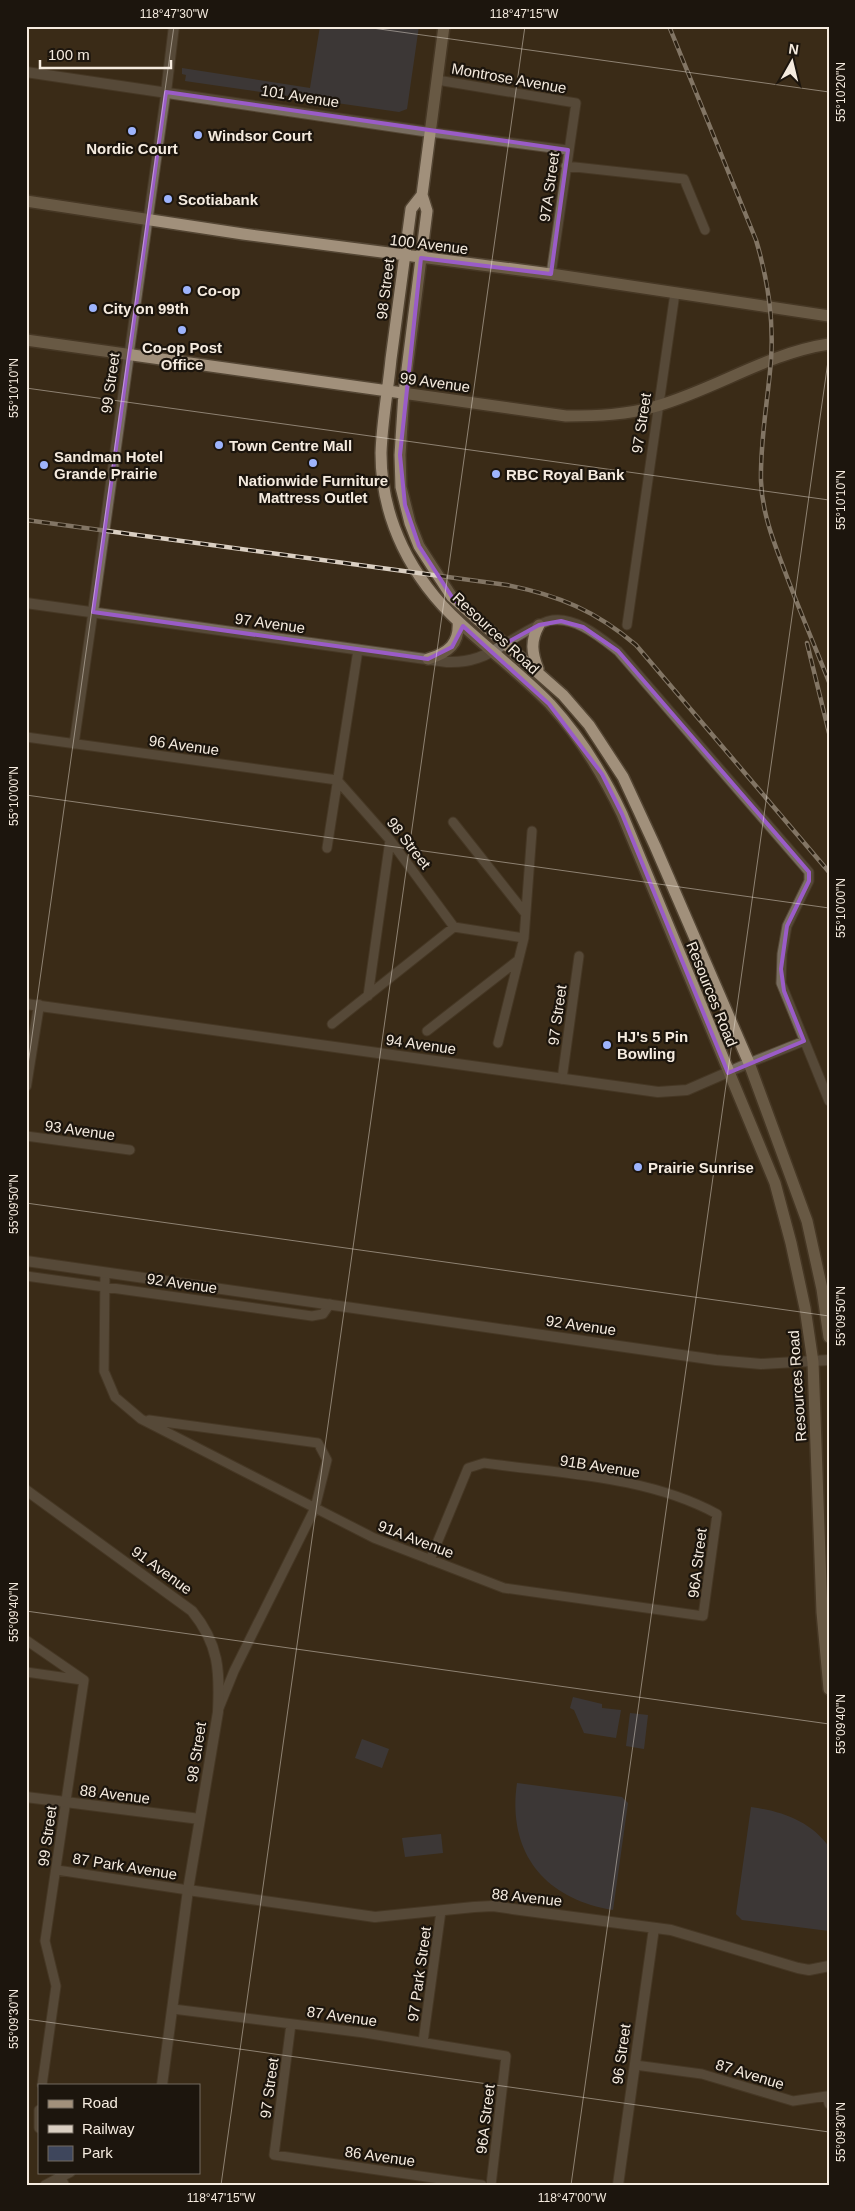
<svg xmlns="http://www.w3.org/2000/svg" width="855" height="2211" font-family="Arial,sans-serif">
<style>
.green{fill:#3e465c}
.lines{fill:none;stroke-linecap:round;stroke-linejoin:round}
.minor-casing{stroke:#544634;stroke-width:11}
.tertiary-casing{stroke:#544634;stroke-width:12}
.secondary-casing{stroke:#544634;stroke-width:14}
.minor{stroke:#786d60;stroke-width:9}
.tertiary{stroke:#786d60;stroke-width:10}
.secondary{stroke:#a1907b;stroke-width:11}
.rail-casing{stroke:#dacfc2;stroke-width:4.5}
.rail{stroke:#1c150d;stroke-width:2.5;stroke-dasharray:8;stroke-linecap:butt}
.marked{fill:none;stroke:#9a5cc7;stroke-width:4;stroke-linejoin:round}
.ticks{fill:none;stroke:#f5ebdf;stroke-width:1;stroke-opacity:0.45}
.poi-dot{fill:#9db4fd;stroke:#1c150d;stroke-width:2}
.labels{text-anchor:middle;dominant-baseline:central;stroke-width:4.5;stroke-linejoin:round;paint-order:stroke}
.street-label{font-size:15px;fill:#f5ebdf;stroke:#1c150d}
.poi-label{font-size:15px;font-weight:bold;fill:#f5ebdf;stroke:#1c150d;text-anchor:start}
.neatline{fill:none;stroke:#f5ebdf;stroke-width:2}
.ticks-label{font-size:12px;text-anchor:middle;fill:#f5ebdf}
</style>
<rect width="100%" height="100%" fill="#3a2b18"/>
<path class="green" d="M 320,26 L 419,26 L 407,109 L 399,112 L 185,81 L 186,75 L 182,74 L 182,68 L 310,88 Z
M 573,1697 L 602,1704 L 602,1708 L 621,1710 L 616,1738 L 584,1733 L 574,1710 L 570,1708 Z
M 630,1713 L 648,1715 L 644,1749 L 626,1746 Z
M 362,1739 L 389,1749 L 382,1768 L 355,1758 Z
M 517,1783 L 622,1797 L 628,1803 L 613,1910 C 544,1899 507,1852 517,1783 Z
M 751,1807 C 781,1811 811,1821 829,1847 L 829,1931 L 742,1920 L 736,1914 Z
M 441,1834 L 443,1853 L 405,1857 L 402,1838 Z"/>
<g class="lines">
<defs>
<path id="minor" d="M 437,80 L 576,103 L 551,274
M 430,132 L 568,150
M 566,166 L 684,179 L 705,230
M 129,354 L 166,92
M 627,625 L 675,293
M 506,643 C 519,636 533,626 548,621 C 573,614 600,637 618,651 L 809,872 L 809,881 L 787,926 L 782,954 L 781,983 L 829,1101
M 26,737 L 337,780
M 74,744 L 93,612
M 337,780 L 390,840 L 454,927
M 453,822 L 525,913
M 327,848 L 358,650
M 368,996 L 390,840
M 332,1024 L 454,927 L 524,938
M 427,1031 L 517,961
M 498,1043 L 524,938 L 532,831
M 749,1063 L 804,1041
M 562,1079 L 579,956
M 26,1136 L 130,1150
M 105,1273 L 104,1371 L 115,1397 L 141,1419 L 374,1538 L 504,1588 L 703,1616 L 717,1514 C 647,1476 562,1474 484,1463 L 468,1468 L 430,1560
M 26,1276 L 312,1316 L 323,1314 L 330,1304
M 149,1420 L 318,1443 L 327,1460 L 315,1508 L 234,1671 L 219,1708
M 26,1640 L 84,1680
M 26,1672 L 82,1680
M 57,1870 L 188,1890
M 173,2009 L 365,2033 L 506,2056 L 491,2185
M 291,2024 L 274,2155 L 482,2185
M 423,2042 L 441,1911
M 635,2065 L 702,2074 L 793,2101 L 827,2096 L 829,2104
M 42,2085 L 56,1986 L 45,1941 L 84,1680
M 39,2110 L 39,2128
M 45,2185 L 60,2177 L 59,2173"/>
<path id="tertiary" d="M 26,72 L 430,132
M 166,92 L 174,26
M 26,603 L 447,662 C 470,663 487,656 506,643
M 93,612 L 129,354
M 26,1004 L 658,1092 L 687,1090 L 749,1063
M 26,1086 L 39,1005
M 26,1261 L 716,1360 L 761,1364 L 829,1360
M 26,1490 L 192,1611 C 219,1644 220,1671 218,1712 L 188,1890 L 162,2085
M 26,1797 L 200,1819
M 188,1890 L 375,1917 L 474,1907 L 493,1906 L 513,1909 L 671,1930 L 798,1968 L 809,1970 L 829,1966
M 64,2185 L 60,2177 L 70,2172
M 618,2185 L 654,1928"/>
<path id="secondary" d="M 444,26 L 422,195 L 427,211 L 404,393 L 400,455 L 401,487 L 410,523 L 419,546 L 452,597 L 563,695 L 589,725 L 623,777 L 655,846 L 749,1063 L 807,1221 L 822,1289 L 829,1337
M 422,195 L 411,209 C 404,259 398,309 391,359 C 388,390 382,422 381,453 C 381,520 412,579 460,623 C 489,650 522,675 550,704 C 580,737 603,774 622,814 L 775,1183 L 791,1243 L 805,1308 L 813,1362 L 822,1612 L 829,1689
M 26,201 L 243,234 L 551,274 L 829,316
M 26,340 L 566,416 C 597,416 627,415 657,406 C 716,389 768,353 829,344
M 428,659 C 448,653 460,644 458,621
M 538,669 C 532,653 530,641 539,625"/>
</defs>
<use href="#minor" class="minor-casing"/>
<use href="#tertiary" class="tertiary-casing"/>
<use href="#secondary" class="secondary-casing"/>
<use href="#minor" class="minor"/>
<use href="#tertiary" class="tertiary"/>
<use href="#secondary" class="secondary"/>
<defs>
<path id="rail" d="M 669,26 L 756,240 C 768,280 774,318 771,360 C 768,400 760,440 761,481 C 762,512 773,540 784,569 C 798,607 814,644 829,682
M 26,520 L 507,585 C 558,595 596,611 636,645 L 829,872
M 807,643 L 829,733"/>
</defs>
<use href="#rail" class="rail-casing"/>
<use href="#rail" class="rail"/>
</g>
<path d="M0 0H855V2211H0ZM 166,92 L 568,150 L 551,274 L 421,258 L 400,455 L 405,505 L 419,546 L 452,597 L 469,614 L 506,643 L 539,625 L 561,621 L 583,627 L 618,651 L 809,872 L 809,881 L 787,926 L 781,969 L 784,991 L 804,1041 L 728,1073 L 622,814 L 602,774 L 549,704 L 463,626 L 452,647 L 428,659 L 93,612 Z" fill="#3a2b18" fill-opacity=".55" fill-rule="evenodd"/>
<path class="marked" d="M 166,92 L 568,150 L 551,274 L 421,258 L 400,455 L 405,505 L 419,546 L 452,597 L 469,614 L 506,643 L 539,625 L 561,621 L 583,627 L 618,651 L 809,872 L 809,881 L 787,926 L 781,969 L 784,991 L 804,1041 L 728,1073 L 622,814 L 602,774 L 549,704 L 463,626 L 452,647 L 428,659 L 93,612 Z"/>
<path class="ticks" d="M 358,26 L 829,92M 26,388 L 829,500M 26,795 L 829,908M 26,1079 L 174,26M 26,1203 L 829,1316M 26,1611 L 829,1724M 26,2019 L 829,2132M 221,2185 L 525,26M 571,2185 L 829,354"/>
<g class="poi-dot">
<circle cx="132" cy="131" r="5"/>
<circle cx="198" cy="135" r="5"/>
<circle cx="168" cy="199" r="5"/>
<circle cx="187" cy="290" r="5"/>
<circle cx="93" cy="308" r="5"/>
<circle cx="182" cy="330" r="5"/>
<circle cx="219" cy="445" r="5"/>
<circle cx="313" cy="463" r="5"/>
<circle cx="44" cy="465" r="5"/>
<circle cx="496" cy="474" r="5"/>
<circle cx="607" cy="1045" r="5"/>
<circle cx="638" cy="1167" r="5"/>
</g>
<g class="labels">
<g class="street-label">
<text transform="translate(509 78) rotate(10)">Montrose Avenue</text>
<text transform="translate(300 96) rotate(9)">101 Avenue</text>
<text transform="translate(549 187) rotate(-82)">97A Street</text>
<text transform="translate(429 244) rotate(7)">100 Avenue</text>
<text transform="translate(385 289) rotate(-83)">98 Street</text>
<text transform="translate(435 382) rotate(8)">99 Avenue</text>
<text transform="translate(110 383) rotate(-82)">99 Street</text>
<text transform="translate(641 423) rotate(-81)">97 Street</text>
<text transform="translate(270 623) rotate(8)">97 Avenue</text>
<text transform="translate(496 633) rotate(43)">Resources Road</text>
<text transform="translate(184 745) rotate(8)">96 Avenue</text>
<text transform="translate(409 843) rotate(52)">98 Street</text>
<text transform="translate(712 994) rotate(68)">Resources Road</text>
<text transform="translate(557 1015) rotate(-82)">97 Street</text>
<text transform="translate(421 1044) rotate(8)">94 Avenue</text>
<text transform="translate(80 1130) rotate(8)">93 Avenue</text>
<text transform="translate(182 1283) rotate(8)">92 Avenue</text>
<text transform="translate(581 1325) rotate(8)">92 Avenue</text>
<text transform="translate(797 1386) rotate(-94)">Resources Road</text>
<text transform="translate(600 1466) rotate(9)">91B Avenue</text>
<text transform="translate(416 1539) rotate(21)">91A Avenue</text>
<text transform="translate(697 1563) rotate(-83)">96A Street</text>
<text transform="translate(162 1570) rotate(36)">91 Avenue</text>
<text transform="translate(196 1752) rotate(-81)">98 Street</text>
<text transform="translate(115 1794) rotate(7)">88 Avenue</text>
<text transform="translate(47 1836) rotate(-82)">99 Street</text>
<text transform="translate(125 1866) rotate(9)">87 Park Avenue</text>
<text transform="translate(527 1897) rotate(6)">88 Avenue</text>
<text transform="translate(419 1974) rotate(-82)">97 Park Street</text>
<text transform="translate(342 2016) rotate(8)">87 Avenue</text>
<text transform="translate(621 2054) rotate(-82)">96 Street</text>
<text transform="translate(750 2074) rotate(17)">87 Avenue</text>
<text transform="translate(269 2088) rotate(-82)">97 Street</text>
<text transform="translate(485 2119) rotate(-83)">96A Street</text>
<text transform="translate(380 2156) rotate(8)">86 Avenue</text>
</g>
<g class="poi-label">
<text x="208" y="135">Windsor Court</text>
<text x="132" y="148" text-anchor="middle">Nordic Court</text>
<text x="178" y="199">Scotiabank</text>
<text x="197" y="290">Co-op</text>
<text x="103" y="308">City on 99th</text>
<text x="182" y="347" text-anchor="middle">Co-op Post<tspan x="182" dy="17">Office</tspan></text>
<text x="229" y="445">Town Centre Mall</text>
<text x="54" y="456">Sandman Hotel<tspan x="54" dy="17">Grande Prairie</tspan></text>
<text x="506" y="474">RBC Royal Bank</text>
<text x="313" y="480" text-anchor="middle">Nationwide Furniture<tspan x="313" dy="17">Mattress Outlet</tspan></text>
<text x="617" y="1036">HJ's 5 Pin<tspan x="617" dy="17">Bowling</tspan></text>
<text x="648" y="1167">Prairie Sunrise</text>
</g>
</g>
<rect width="855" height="2211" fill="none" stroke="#1c150d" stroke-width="55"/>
<rect x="38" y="2084" width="162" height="90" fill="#1c150d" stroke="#736b61"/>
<rect x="48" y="2100" width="25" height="8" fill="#a1907b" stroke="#736b61"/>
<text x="82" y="2108" font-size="15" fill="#f5ebdf">Road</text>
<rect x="48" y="2125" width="25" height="8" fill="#dacfc2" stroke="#736b61"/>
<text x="82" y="2134" font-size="15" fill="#f5ebdf">Railway</text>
<rect x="48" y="2146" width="25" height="15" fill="#3e465c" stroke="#736b61"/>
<text x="82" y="2158" font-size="15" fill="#f5ebdf">Park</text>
<g transform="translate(792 62) rotate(8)" stroke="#1c150d" stroke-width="4" paint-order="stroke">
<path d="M0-4L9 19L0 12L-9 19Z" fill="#f5ebdf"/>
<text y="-8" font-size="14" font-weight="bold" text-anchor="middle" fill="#f5ebdf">N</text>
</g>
<path d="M40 60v8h131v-8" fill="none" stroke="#f5ebdf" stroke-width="2.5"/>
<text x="48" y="60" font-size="15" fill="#f5ebdf" stroke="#1c150d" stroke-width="4" paint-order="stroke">100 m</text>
<rect x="28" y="28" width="800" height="2156" class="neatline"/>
<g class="ticks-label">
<text x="174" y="18">118°47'30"W</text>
<text x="524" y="18">118°47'15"W</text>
<text transform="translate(841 92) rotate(-90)" y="4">55°10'20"N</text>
<text transform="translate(14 388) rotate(-90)" y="4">55°10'10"N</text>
<text transform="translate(841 500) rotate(-90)" y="4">55°10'10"N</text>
<text transform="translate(14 796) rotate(-90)" y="4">55°10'00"N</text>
<text transform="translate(841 908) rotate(-90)" y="4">55°10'00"N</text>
<text transform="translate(14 1204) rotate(-90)" y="4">55°09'50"N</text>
<text transform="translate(841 1316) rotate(-90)" y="4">55°09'50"N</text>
<text transform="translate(14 1612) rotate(-90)" y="4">55°09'40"N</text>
<text transform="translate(841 1724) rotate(-90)" y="4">55°09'40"N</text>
<text transform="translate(14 2019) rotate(-90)" y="4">55°09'30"N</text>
<text transform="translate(841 2132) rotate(-90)" y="4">55°09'30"N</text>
<text x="221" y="2202">118°47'15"W</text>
<text x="572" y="2202">118°47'00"W</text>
</g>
</svg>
